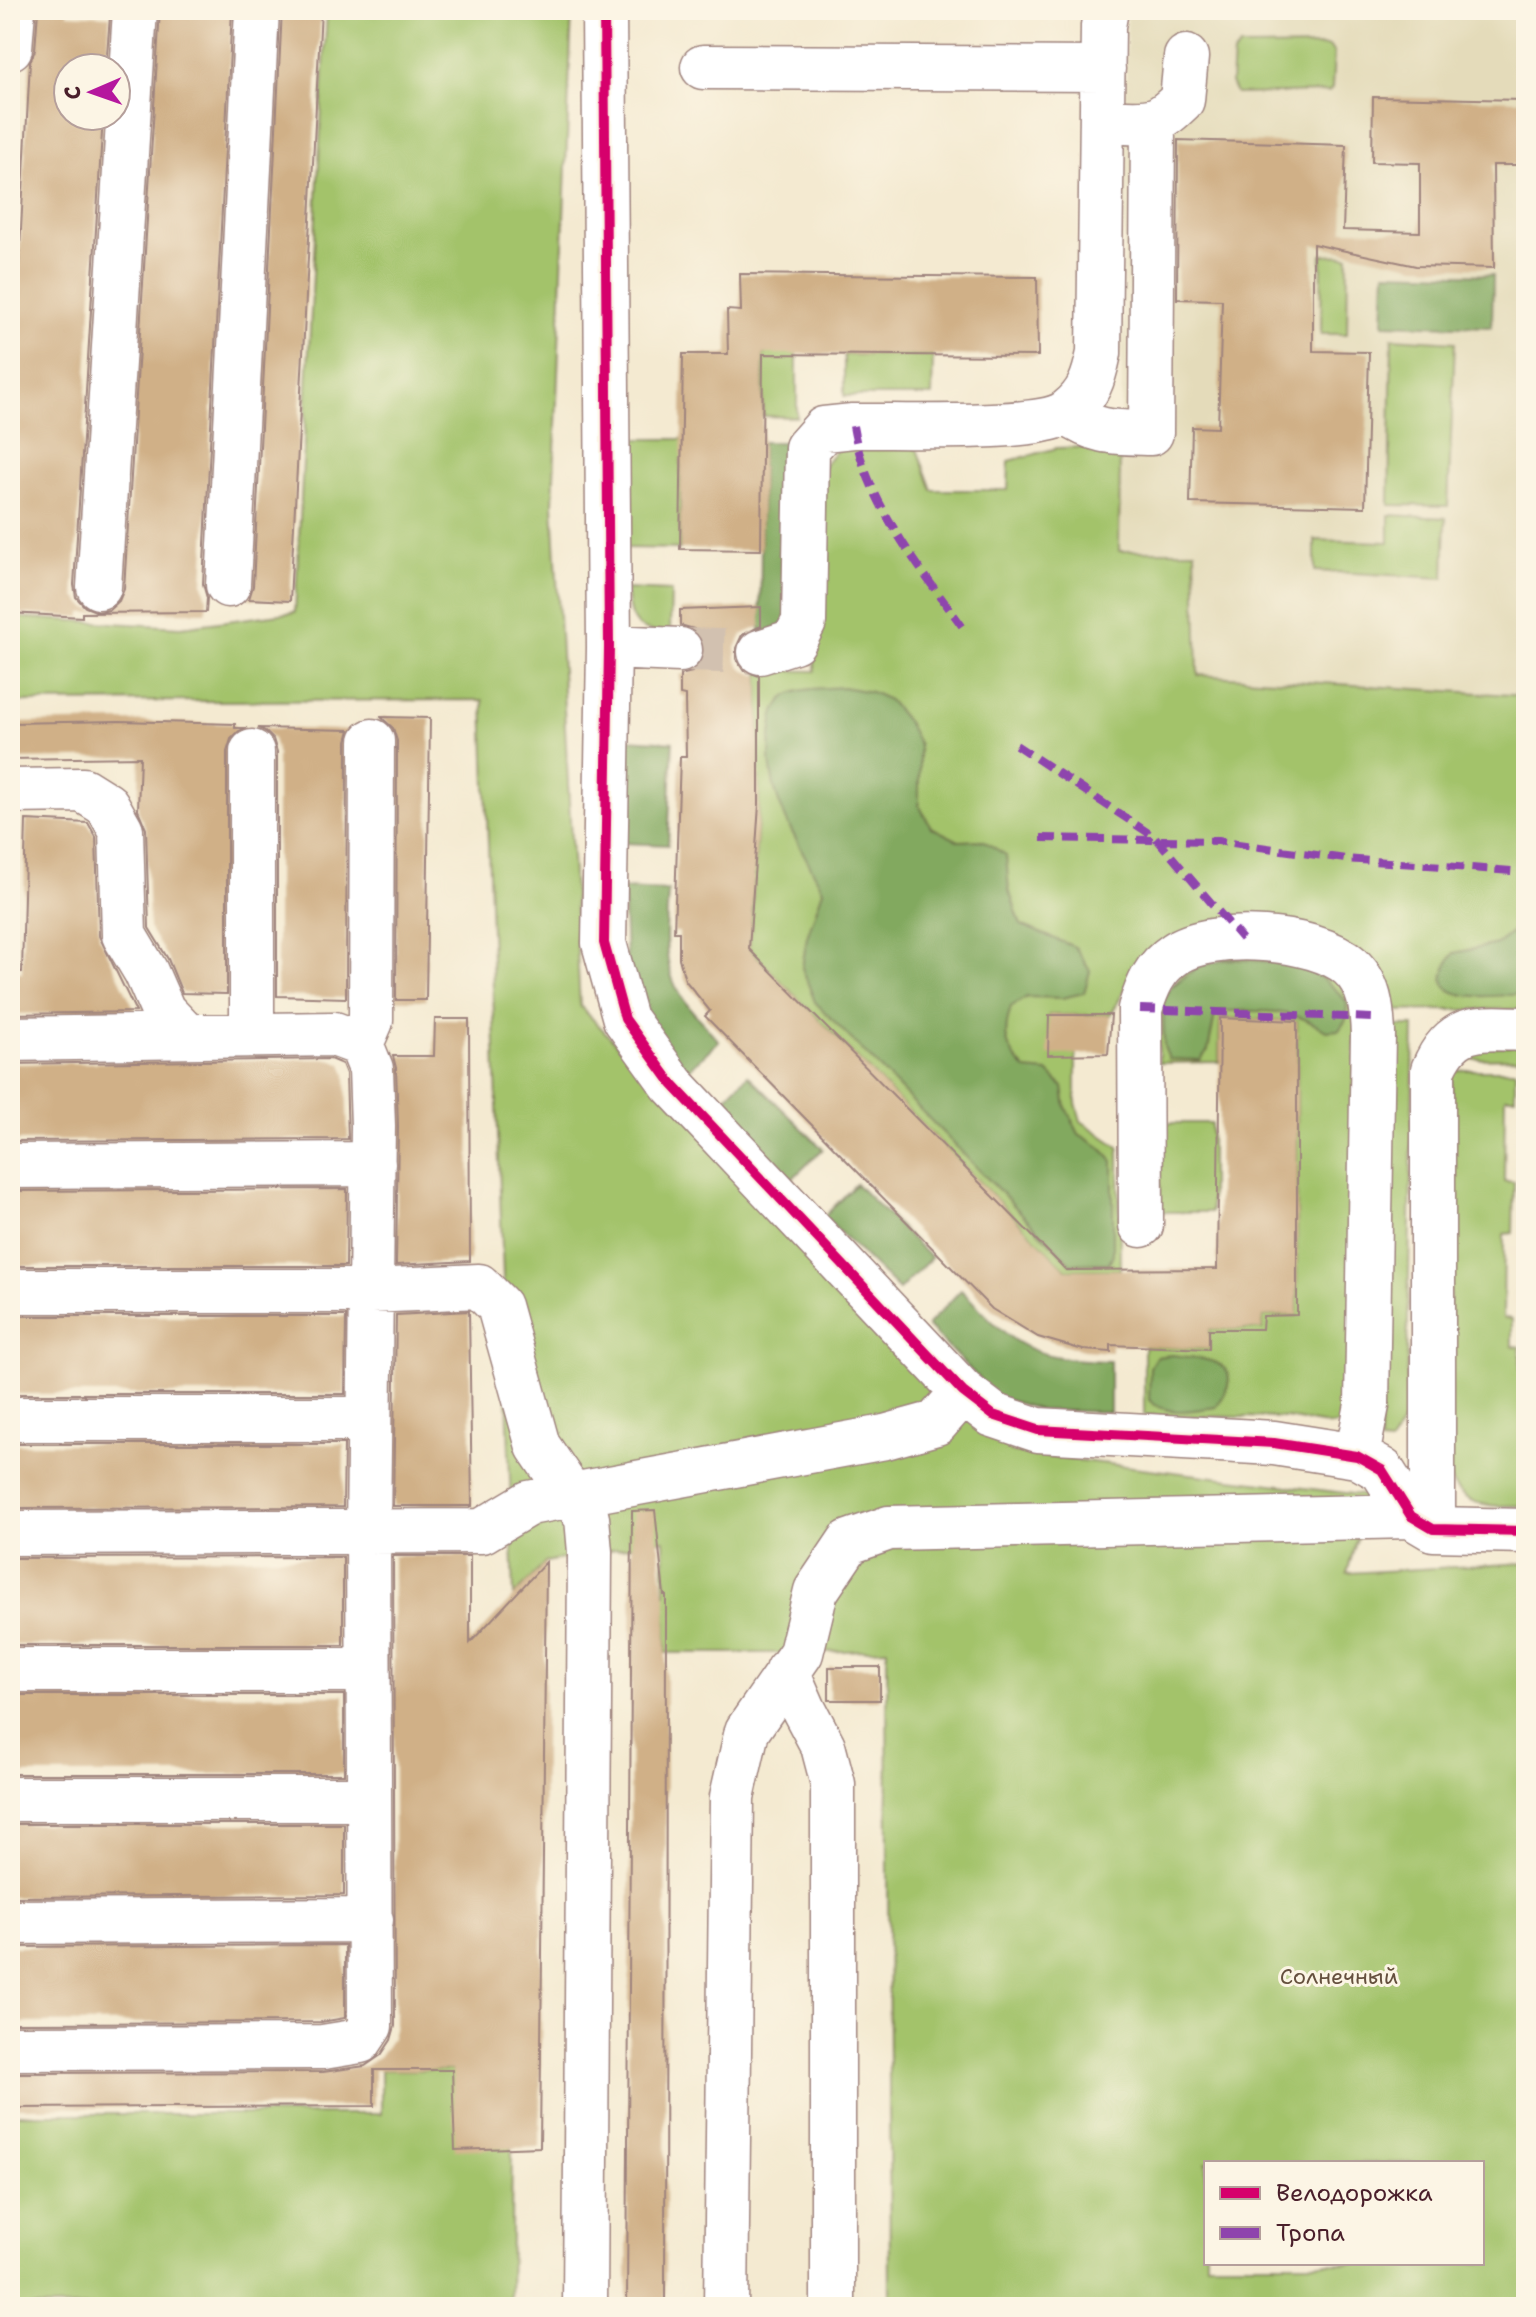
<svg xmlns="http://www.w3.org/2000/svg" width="1536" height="2317" font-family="'Shantell Sans',sans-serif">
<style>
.built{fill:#e4dbba}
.green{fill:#a3c36b;stroke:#76714b;stroke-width:2;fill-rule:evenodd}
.forest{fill:#82a95f;stroke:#666445;stroke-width:2}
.building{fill:#d0b087}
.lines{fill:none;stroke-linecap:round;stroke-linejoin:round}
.minor-tunnel{stroke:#d2c1b0;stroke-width:44;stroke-dasharray:44 22;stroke-linecap:butt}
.minor-casing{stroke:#9f847e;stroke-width:47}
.minor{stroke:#fff;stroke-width:44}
.quiet{stroke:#8e44ad;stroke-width:8;stroke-dasharray:16 8;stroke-linecap:butt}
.cycleway-casing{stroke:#fcf5e5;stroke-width:15}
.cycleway{stroke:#d6006c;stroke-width:10}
.labels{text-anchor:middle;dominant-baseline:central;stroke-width:6;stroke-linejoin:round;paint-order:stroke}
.park-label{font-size:22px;fill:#65503e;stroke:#fcf5e5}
</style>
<rect width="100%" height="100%" fill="#fcf5e5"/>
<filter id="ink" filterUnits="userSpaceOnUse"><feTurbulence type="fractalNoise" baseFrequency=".0125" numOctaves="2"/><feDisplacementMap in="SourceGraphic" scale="16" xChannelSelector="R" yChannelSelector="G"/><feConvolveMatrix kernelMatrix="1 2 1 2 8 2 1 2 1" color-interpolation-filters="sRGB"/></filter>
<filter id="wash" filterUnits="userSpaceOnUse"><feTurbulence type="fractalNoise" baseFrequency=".006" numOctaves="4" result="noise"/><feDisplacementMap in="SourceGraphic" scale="32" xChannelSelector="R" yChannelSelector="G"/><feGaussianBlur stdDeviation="1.8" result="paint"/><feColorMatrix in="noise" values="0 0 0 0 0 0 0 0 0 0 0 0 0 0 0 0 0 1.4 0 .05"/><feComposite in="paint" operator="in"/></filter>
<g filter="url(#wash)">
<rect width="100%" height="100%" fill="#f4ead1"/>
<path class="built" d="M 1127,10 L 1526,10 L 1526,696 L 1198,675 L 1195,552 L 1119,552 Z"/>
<path class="green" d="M 327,10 L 572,10 L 553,504 L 580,1006 L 1011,1452 L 1369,1496 L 1347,1573 L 1526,1563 L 1526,2307 L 890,2307 L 887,1649 L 801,1653 L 666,1653 L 664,1540 L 546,1562 L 514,1596 L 483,700 L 10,702 L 10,617 L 181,627 L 295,612 ZM 1206,2163 L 1482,2163 L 1482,2263 L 1206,2263 Z
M 1329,46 L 1334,53 L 1332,88 L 1329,92 L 1236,94 L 1231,83 L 1233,54 L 1240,47 Z
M 1322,255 L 1348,256 L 1347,334 L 1321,334 Z
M 1392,338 L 1455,342 L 1448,506 L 1389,505 Z
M 797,346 L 797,417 L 763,416 L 763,354 Z
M 844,355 L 933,355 L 932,396 L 844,396 Z
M 626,439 L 689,439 L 689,458 L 681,459 L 680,549 L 625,548 Z
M 904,442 L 917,449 L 932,490 L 1008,490 L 1009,461 L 1057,448 L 1120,446 L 1119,551 L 1195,551 L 1198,675 L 1526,696 L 1526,1009 L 1384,1011 L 1327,938 L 1129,982 L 1111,1015 L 1049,1015 L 1076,1054 L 1076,1103 L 1081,1121 L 1119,1147 L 1120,1270 L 1066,1270 L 749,949 L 759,804 L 759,670 L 815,671 L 817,485 C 832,433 859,444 904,442 Z
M 1389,515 L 1446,518 L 1444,578 L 1315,571 L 1315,540 L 1389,542 Z
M 626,589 L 671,591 L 670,633 C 633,632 630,623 626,589 Z
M 1289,956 L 1339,982 L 1355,1009 L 1355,1388 L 1341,1423 L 1332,1426 L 1286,1418 L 1144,1415 L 1144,1346 L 1209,1349 L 1209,1329 L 1262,1329 L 1263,1316 L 1297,1315 L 1297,1021 L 1220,1018 L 1219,1062 L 1159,1063 L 1158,1001 L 1196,958 Z
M 1384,1026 L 1414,1026 L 1406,1417 L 1390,1444 L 1380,1443 Z
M 1526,1045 L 1526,1058 L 1469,1059 L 1484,1047 Z
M 1452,1070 L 1515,1070 L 1515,1097 L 1505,1097 L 1504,1181 L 1514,1182 L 1513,1233 L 1504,1234 L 1503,1318 L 1512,1319 L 1512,1346 L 1520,1347 L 1520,1371 L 1526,1371 L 1526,1506 C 1491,1505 1466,1511 1448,1476 Z
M 1160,1123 L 1211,1123 L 1211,1212 L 1160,1212 Z
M 381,2070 L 513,2070 L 510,2307 L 10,2307 L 10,2114 L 381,2114 Z"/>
<path class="forest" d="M 1385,272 L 1493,275 L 1492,327 L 1383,324 Z
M 762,442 L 797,442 L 795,618 L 760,637 Z
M 843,687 L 871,692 L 889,700 L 907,722 L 919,745 L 919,805 L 931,827 L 959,841 L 982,840 L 1006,855 L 1009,890 L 1021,925 L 1075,947 L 1090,971 L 1084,993 L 1062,998 L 1027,997 L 1011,1007 C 1002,1036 1005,1049 1026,1070 L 1048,1072 L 1063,1087 L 1066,1108 L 1079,1134 L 1100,1147 L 1113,1161 L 1113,1254 L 1109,1263 L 1071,1264 L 815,1002 L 802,968 L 807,937 L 823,890 C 796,835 761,794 772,728 C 773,716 776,703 787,696 C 802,687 826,689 843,687 Z
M 627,739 L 673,742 L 668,845 L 623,843 Z
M 623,889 L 668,891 C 667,918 663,948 671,974 C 678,1000 702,1021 719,1041 L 688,1070 L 647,1021 L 627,982 Z
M 1526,921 L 1526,994 C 1496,995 1414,1009 1454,953 L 1497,944 Z
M 1228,959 C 1278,962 1313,960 1347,1002 L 1346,1020 L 1339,1030 L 1326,1031 C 1292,1007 1262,1011 1222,1011 L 1215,1015 L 1208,1050 L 1200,1060 L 1169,1059 L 1164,1047 L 1163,1002 L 1171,987 L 1199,966 Z
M 748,1075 L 823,1149 L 791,1180 L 717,1106 Z
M 856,1184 L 931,1258 L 899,1290 L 824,1217 Z
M 961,1290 C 979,1307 997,1329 1017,1342 C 1044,1359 1080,1360 1110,1361 L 1110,1412 L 1040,1410 L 997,1397 L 927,1326 Z
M 1172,1355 C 1207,1359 1251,1361 1216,1407 C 1195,1410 1165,1417 1149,1400 L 1150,1367 L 1156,1357 Z"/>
<g id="blocks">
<path class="building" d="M 38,10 L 68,10 L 68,14 L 110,16 L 106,68 L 68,68 L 68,116 L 103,116 L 74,585 L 76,597 L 85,607 L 98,612 L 109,610 L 119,601 L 124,589 L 160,10 L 232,10 L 203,584 L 207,598 L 206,612 L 82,613 L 82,617 L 10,613 L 10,433 L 30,62 L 35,50 Z
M 282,10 L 321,10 L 290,601 L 249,599 L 253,586 Z
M 1373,97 L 1524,100 L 1522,165 L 1493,165 L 1494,268 L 1416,266 L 1313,244 L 1313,351 L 1369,352 L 1365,507 L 1190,503 L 1192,427 L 1218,428 L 1222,300 L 1177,299 L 1178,140 L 1346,145 L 1343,230 L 1420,232 L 1420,163 L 1372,162 Z
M 740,274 L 1037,277 L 1038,356 L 763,354 L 761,550 L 680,549 L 683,354 L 728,354 L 727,310 L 741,311 Z
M 761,607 L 761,626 L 742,635 L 736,648 L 736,659 L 743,670 L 759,676 L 759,804 L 749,949 L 1066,1270 L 1217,1269 L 1220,1018 L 1297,1021 L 1297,1315 L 1263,1316 L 1262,1329 L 1209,1329 L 1209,1349 L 1111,1345 L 1111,1352 L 1083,1350 L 1038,1337 L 992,1309 L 705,1016 L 710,1011 L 685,980 L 679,958 L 679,932 L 674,932 L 680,757 L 686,757 L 685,696 L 680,695 L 680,675 L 692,672 L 701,664 L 705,650 L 702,638 L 694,629 L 680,625 L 680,610 Z
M 381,717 L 430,718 L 426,1000 L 396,1000 L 397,741 L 393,728 Z
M 119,721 L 235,724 L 235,728 L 247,728 L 239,731 L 231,739 L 227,752 L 227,994 L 182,993 L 168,959 L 149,928 L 146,829 L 138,810 L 140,757 L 10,759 L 10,723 Z
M 258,728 L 350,730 L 347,741 L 346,998 L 277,996 L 277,752 L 273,739 L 265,731 Z
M 26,820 L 88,823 L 96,837 L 99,936 L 136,1012 L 10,1014 L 10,972 L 22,972 Z
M 1049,1015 L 1111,1015 L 1108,1054 L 1048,1055 Z
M 435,1019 L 469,1019 L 470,1261 L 396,1265 L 398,1126 L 396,1068 L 393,1056 L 434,1056 Z
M 330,1059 L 342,1064 L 346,1074 L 348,1139 L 10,1141 L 10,1064 Z
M 347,1189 L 346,1266 L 10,1266 L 10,1191 Z
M 469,1311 L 472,1506 L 393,1506 L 396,1315 Z
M 10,1316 L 346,1316 L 345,1394 L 10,1394 Z
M 10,1444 L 344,1444 L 343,1507 L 10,1508 Z
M 655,1510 L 664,1595 L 666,1595 L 665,2307 L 627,2307 L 632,1511 Z
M 393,1556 L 470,1556 L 470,1643 L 546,1562 L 540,2147 L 455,2150 L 452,2070 L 374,2070 L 374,2106 L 10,2108 L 10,2073 L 323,2072 L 365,2066 L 381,2055 L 391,2040 L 395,2026 Z
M 343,1557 L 343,1645 L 10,1645 L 10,1558 Z
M 829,1667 L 880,1667 L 880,1700 L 829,1700 Z
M 10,1695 L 344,1695 L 344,1774 L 10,1774 Z
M 10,1824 L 344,1824 L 344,1895 L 10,1897 Z
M 345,1945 L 345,2018 L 321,2022 L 10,2023 L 10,1947 Z"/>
</g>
</g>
<g filter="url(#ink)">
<use href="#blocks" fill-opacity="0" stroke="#9f847e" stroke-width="2"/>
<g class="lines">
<path class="minor-tunnel" d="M 680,650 L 760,652"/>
<defs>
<path id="minor" d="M 604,10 L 609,647 L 604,943 L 625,1019 L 672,1084 L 963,1392 L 993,1415 L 1038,1430 L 1274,1443 L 1357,1456 L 1382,1470 L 1411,1516 L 1433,1529 L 1526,1531
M 10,48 L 13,10
M 703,67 L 1103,69
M 1125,122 C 1156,123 1160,121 1182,100 L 1186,57
M 1067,413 C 1096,434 1116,432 1151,433 L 1153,123
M 228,585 L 257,10
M 99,587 L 135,10
M 609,647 L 680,650
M 760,652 L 794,641 L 804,622 L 807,448 L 824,429 L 853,426 C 894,425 1042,432 1068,411 C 1089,395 1094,377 1099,353 L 1103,26 L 1106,10
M 10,791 L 83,790 L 107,805 L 121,830 L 124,935 L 146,972 L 163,1011 L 187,1036
M 252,1035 L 252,752
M 10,1039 L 334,1034 L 361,1044 L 371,1069 L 373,1126 L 368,1530 L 370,2026 L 360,2041 L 323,2047 L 10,2048
M 361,1044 L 371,1021 L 372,741
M 10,1166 L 373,1164
M 1141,1225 L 1140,1009 C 1147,987 1154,968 1175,954 C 1213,928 1316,936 1350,966 C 1370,984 1372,1009 1373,1034 L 1367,1405 L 1357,1456
M 10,1291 L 371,1291 L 479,1286 L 499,1306 L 538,1446 L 587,1518 L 590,1552 L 585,2307
M 10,1419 L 369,1419
M 1433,1529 L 1433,1070 C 1453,1022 1480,1028 1526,1029
M 10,1533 L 482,1531 L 529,1503 L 885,1437 L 936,1423 L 963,1392
M 10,1670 L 368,1670
M 787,1671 L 804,1710 L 823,1746 L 833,1784 L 833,2307
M 10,1799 L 369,1799
M 10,1922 L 371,1920
M 726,2307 L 732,1797 L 747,1731 L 801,1653 L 816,1591 L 849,1542 L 889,1528 L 1411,1516"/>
</defs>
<use href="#minor" class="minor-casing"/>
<use href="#minor" class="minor"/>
<path class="quiet" d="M 853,426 C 866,501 918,566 962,626
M 1016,745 L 1156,838 L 1242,939
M 1041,838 L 1218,841 L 1345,859 L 1526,872
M 1140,1009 L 1373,1018"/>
<defs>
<path id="cycleway" d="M 604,10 L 609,647 L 604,943 L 625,1019 L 672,1084 L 963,1392 L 993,1415 L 1038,1430 L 1274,1443 L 1357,1456 L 1382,1470 L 1411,1516 L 1433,1529 L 1526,1531"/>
</defs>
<use href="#cycleway" class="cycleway-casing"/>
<use href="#cycleway" class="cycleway"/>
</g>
</g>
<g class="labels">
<g class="park-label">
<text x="1339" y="1976">Солнечный</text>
</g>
</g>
<rect width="1536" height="2317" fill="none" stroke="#fcf5e5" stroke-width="40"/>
<rect x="1204" y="2161" width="280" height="104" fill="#fcf5e5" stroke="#b59f9b" stroke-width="2"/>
<rect x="1220" y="2187" width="40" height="12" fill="#d6006c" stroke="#b59f9b" stroke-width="2"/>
<text x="1276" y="2201" font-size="24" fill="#4a1f2b">Велодорожка</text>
<rect x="1220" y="2227" width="40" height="12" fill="#8e44ad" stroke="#b59f9b" stroke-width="2"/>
<text x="1276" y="2241" font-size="24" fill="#4a1f2b">Тропа</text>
<g transform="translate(92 92) rotate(268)"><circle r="38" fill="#fcf5e5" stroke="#b59f9b" stroke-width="2"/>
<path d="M0-6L14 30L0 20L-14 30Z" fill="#b5179e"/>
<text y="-12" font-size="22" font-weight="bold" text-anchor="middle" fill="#4a1f2b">С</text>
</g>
</svg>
